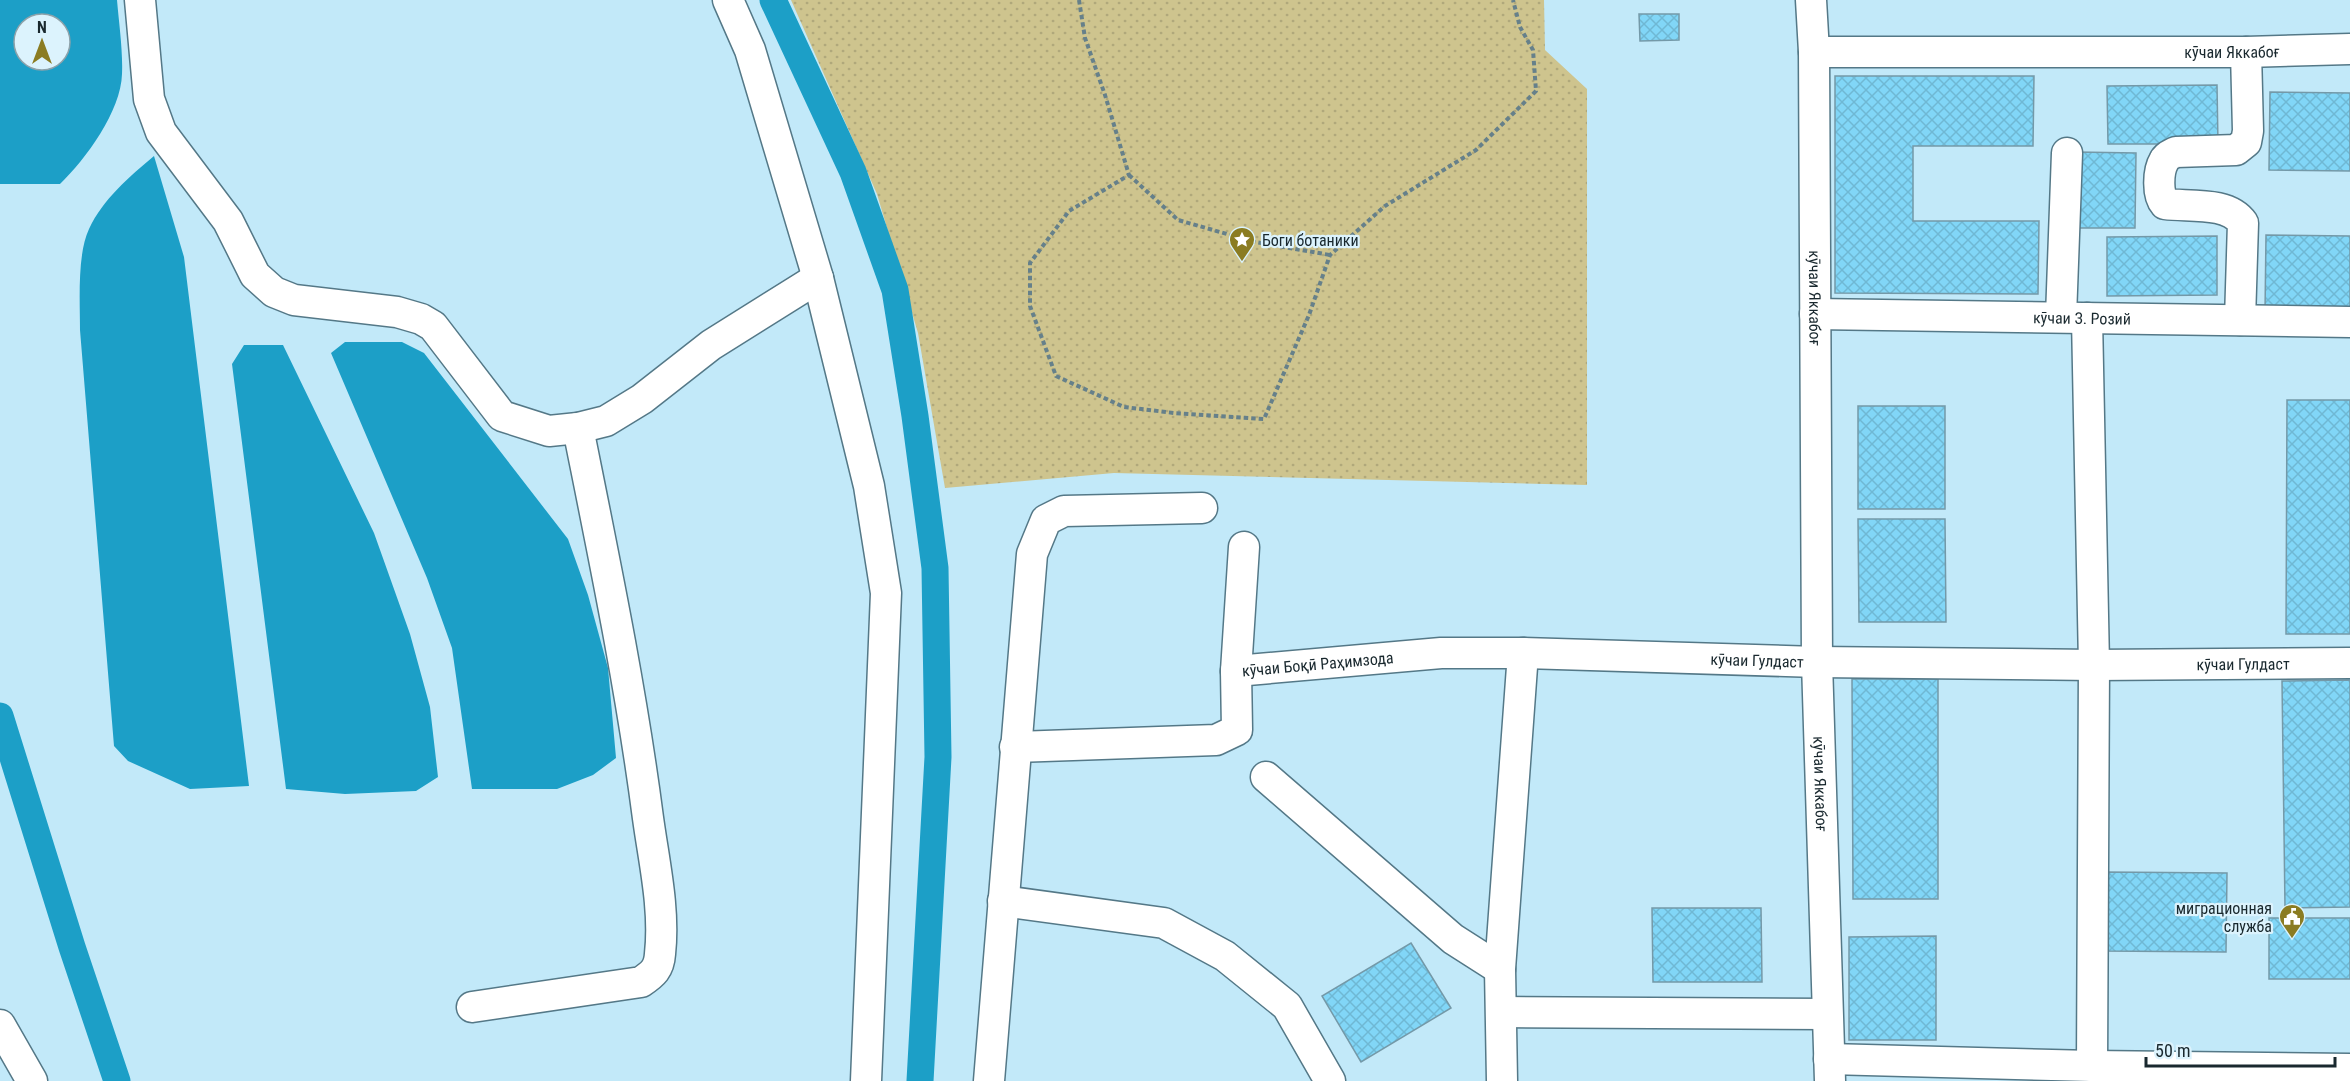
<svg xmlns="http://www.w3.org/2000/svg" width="2350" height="1081" font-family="'Roboto Condensed',sans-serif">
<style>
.garden{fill:url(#garden-dots)}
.water{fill:#1c9fc7;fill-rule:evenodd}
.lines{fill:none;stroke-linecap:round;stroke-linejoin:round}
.canal{stroke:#1c9fc7;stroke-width:27}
.building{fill:url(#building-cross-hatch);stroke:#7499a8;stroke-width:1.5}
.minor-casing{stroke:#547887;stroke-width:33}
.path{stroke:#66808a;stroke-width:4;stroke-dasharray:4.5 3;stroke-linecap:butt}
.minor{stroke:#fff;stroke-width:30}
.labels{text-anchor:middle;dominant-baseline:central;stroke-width:4.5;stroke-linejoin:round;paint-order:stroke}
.street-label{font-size:16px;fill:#19282e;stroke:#dcf3fd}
.poi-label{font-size:16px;fill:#19282e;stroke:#dcf3fd;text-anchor:start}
</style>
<defs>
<pattern id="garden-dots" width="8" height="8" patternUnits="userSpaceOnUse" patternTransform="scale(1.5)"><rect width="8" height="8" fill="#cec48e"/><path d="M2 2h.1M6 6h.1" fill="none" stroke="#b0a87b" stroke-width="1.8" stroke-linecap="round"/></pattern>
<pattern id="building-cross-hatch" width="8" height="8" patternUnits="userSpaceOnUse" patternTransform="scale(1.5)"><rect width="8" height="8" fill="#81d6f7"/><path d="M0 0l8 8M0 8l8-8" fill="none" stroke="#6fb8d4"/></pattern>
</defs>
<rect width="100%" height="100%" fill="#c2e9f9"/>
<path class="garden" d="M 791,0 L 1544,0 L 1545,50 L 1587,89 L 1587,485 L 1114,473 L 945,488 L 918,333 L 877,194 Z"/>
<path class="water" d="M 0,0 L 117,0 C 119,24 123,50 122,74 C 121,111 86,159 60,184 L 0,184 ZM 24,24 L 60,24 L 60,60 L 24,60 Z
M 154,156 L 184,257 L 249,786 L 190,789 L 128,761 L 114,746 L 80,330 C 80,302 77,254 89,229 C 103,199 129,177 154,156 Z
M 345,342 L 402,342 L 424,353 L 568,539 L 588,595 L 608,668 L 616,758 L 593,775 L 557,789 L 472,789 L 452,648 L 427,578 L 331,353 Z
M 244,345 L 283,345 L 374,533 L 410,634 L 430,707 L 438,777 L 416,791 L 345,794 L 286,789 L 232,364 Z"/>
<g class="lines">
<path class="canal" d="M 773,0 L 853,172 L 895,290 L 915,416 L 935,568 L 938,757 L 920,1081
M 0,716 L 72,947 L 117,1081"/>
</g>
<path class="building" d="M 1639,14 L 1679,14 L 1679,40 L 1640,41 Z
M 1835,76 L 2034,76 L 2033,146 L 1913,146 L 1913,221 L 2039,221 L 2038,294 L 1835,293 Z
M 2217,85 L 2218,144 L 2108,144 L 2107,86 Z
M 2270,92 L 2350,93 L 2350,171 L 2269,170 Z
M 2077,152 L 2136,153 L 2135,228 L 2076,228 Z
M 2266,235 L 2350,236 L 2350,314 L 2265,312 Z
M 2217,236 L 2217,295 L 2107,296 L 2107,237 Z
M 2287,400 L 2350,400 L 2350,634 L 2286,634 Z
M 1858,406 L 1945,406 L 1945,509 L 1858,509 Z
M 1858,519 L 1945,519 L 1946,622 L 1859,622 Z
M 1852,679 L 1938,679 L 1938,899 L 1853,899 Z
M 2350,680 L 2350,907 L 2285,908 L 2282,681 Z
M 2105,872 L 2227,873 L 2226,952 L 2104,951 Z
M 1652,908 L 1761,908 L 1762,982 L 1653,982 Z
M 2269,918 L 2350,918 L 2350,979 L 2269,979 Z
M 1936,936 L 1936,1040 L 1849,1040 L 1849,937 Z
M 1411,943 L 1451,1008 L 1361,1062 L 1322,996 Z"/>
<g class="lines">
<defs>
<g id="minor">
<path d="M 140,0 L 149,99 L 161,132 L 228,221 L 255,275 L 274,292 L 294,300 L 397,312 L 421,319 L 433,326 L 502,416 L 549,431 L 578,428 L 606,421 L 642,399 L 711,345 L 818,278"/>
<path d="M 728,0 L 750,50 L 818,278 L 869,486 L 886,593 L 866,1081"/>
<path id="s1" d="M 1811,0 L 1814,52 L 1817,662 L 1830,1081"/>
<path id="s2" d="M 1814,52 L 2246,52 L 2350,49"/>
<path id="s3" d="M 1815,314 L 2350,322"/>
<path d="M 2061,317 L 2067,153"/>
<path d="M 2087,318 L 2094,665 L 2092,1066"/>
<path d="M 2240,320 L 2243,223 C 2228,201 2189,207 2165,204 C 2157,195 2158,171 2164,161 C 2166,156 2172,154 2176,152 L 2236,150 L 2246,142 L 2248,131 L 2246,52"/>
<path id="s4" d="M 1236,671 L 1441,653 L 1523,653 L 1817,662 L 2094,665 L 2350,663"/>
<path d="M 1015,747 L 1216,740 L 1237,730 L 1236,671 L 1244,547"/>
<path d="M 1266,777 L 1453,939 L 1500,969"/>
<path d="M 1003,901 L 1164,923 L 1225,956 L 1287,1006 L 1330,1081"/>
<path d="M 472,1007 L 641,982 C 653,974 659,969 660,954 C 665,909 654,862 648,818 C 631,687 604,558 578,428"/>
<path d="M 1502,1012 L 1827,1014"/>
<path d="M 0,1025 L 32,1081"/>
<path d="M 1829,1059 L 2092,1066 L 2350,1069"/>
<path d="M 989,1081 L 1032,554 L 1046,520 L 1064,511 L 1202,508"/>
<path d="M 1502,1081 L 1500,969 L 1523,653"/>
</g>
</defs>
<use href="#minor" class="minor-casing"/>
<path class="path" d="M 1079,0 L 1085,38 L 1105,95 L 1129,175 L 1069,211 L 1030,263 L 1030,306 L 1056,376 L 1124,407 L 1174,413 L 1264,419 L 1309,315 L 1330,255 L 1385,206 L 1476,150 L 1536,91 L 1533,50 L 1520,27 L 1513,0
M 1129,175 L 1178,220 L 1255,242 L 1330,255"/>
<use href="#minor" class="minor"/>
</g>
<defs>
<symbol id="sight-pin" viewBox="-11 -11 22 30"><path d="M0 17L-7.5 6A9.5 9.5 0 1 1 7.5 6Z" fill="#8b7c22" stroke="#dcf3fd"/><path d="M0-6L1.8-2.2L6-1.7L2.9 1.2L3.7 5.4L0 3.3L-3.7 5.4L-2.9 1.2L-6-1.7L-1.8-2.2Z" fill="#fff"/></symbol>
<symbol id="civic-pin" viewBox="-11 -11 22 30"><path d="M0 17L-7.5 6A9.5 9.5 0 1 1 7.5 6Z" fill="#8b7c22" stroke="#dcf3fd"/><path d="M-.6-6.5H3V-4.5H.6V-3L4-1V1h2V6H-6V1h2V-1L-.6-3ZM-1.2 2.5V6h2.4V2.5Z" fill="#fff"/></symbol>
</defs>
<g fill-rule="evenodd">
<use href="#sight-pin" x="1227" y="225" width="30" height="40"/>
<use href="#civic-pin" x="2277" y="902" width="30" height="40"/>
</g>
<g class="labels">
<g class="street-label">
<text stroke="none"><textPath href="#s2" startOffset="418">кӯчаи Яккабоғ</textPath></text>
<text stroke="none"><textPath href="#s1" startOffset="298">кӯчаи Яккабоғ</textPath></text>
<text stroke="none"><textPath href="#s3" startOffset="267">кӯчаи З. Розий</textPath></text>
<text stroke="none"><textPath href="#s4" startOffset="522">кӯчаи Гулдаст</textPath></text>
<text stroke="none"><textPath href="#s4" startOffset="82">кӯчаи Боқӣ Раҳимзода</textPath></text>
<text stroke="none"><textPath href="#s4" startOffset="1008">кӯчаи Гулдаст</textPath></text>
<text stroke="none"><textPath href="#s1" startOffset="784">кӯчаи Яккабоғ</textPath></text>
</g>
<g class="poi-label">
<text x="1262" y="240">Боги ботаники</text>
<text x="2272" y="908" text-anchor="end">миграционная<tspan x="2272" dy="18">служба</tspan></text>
</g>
</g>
<g transform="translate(42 42)"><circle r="28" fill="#dcf3fd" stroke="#8ea2aa" stroke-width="1.5"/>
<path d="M0-4.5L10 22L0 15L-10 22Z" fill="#8b7c22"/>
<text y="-9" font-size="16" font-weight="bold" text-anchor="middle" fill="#19282e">N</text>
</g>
<path d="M2146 1057v9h189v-9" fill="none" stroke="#19282e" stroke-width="3"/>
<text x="2155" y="1057" font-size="18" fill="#19282e" stroke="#dcf3fd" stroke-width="4.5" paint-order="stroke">50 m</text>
</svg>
